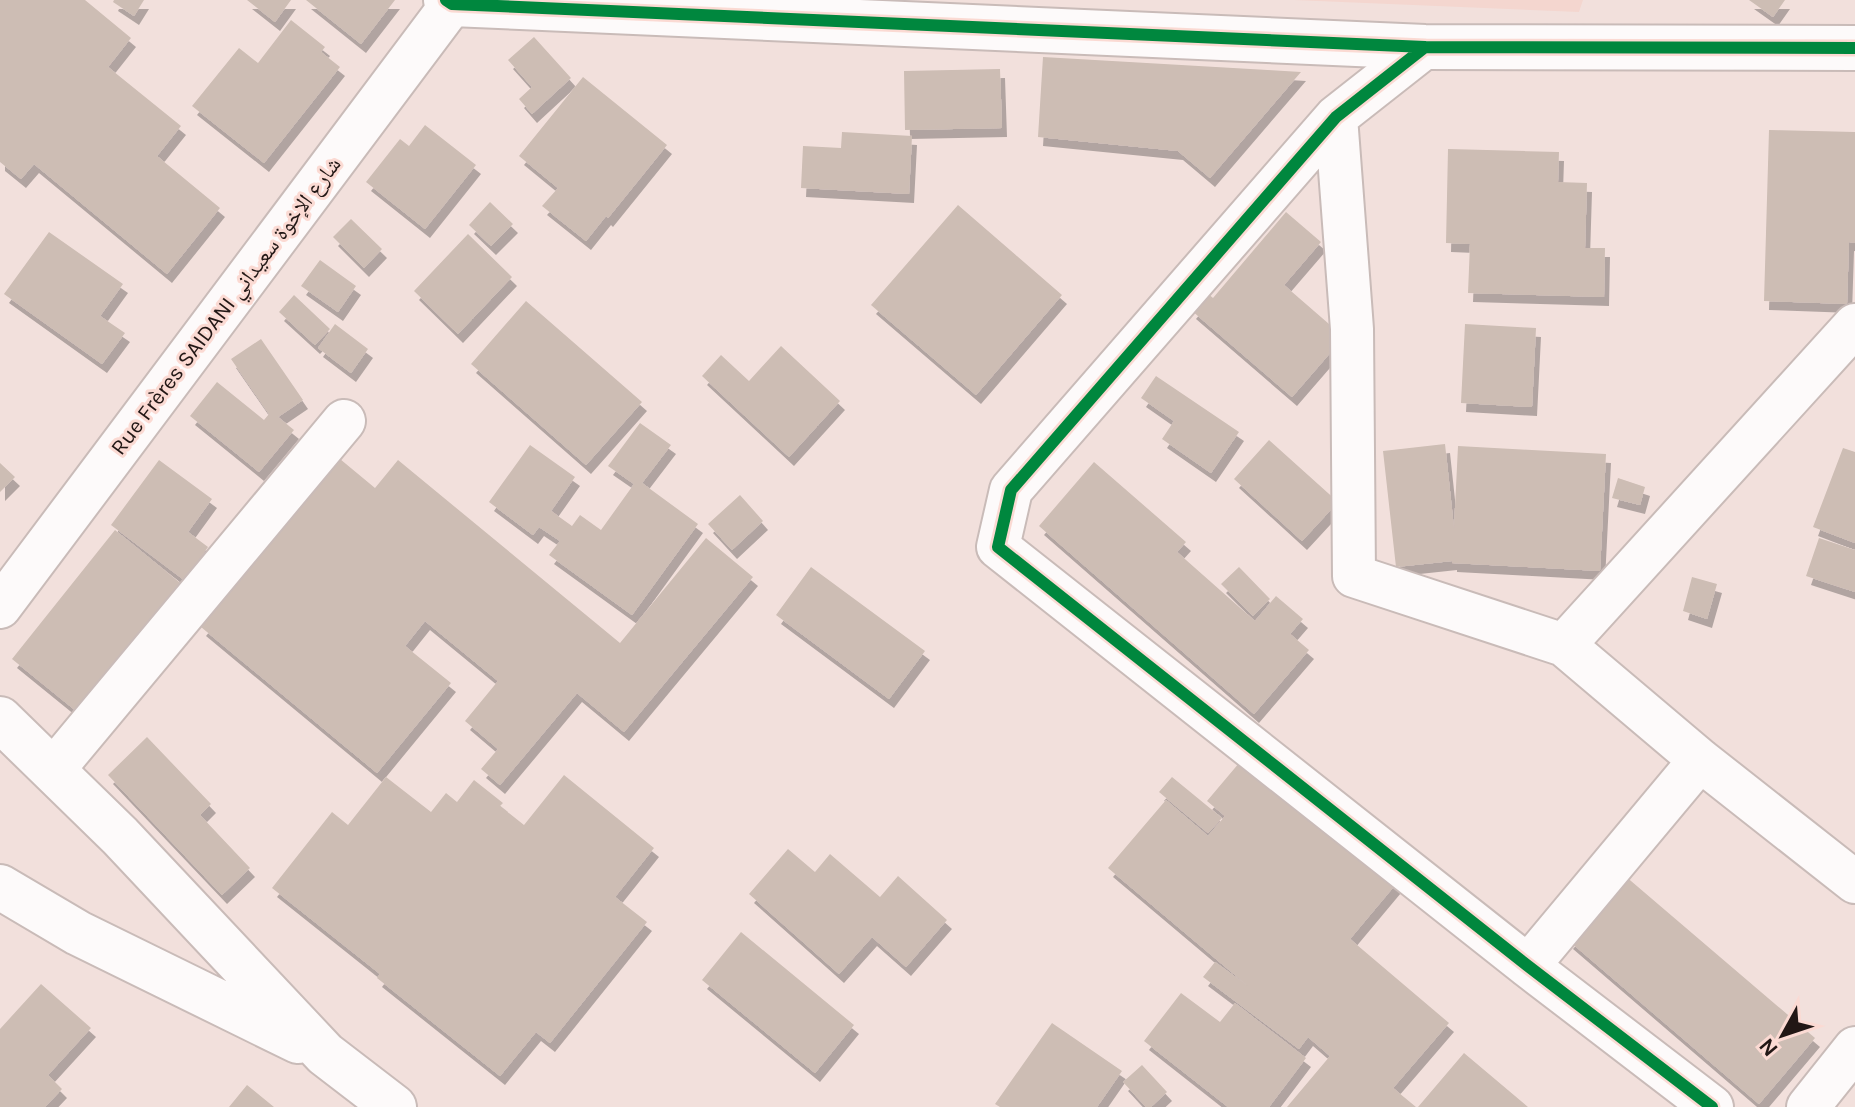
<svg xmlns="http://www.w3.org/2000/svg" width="1855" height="1107" font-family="Karla,'Noto Naskh Arabic',sans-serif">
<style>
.built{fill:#f4d6cf}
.building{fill:#cdbdb4;filter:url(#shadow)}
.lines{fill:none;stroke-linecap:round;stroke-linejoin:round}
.minor-casing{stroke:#c9bbb8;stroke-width:46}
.tertiary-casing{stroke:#c9bbb8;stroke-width:48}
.secondary-casing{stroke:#c9bbb8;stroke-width:48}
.minor{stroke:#fdfafa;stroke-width:42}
.tertiary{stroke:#fdfafa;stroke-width:44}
.secondary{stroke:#fdfafa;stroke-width:44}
.cycleway-casing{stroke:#fbdad3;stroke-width:17}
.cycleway{stroke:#00873e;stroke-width:12}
.labels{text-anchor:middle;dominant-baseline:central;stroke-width:6;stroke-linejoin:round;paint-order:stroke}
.street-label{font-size:22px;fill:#221715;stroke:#fbdad3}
</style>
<defs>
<filter id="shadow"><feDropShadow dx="5" dy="9" stdDeviation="0" flood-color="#0004"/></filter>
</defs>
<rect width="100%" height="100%" fill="#f2e0dc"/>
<path class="built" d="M 1294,0 L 1583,0 L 1579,12 Z"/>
<path class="building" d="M 0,0 L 85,0 L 131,38 L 108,67 L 181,126 L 157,156 L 220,208 L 167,274 L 34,164 L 21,179 L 0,162 Z
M 114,0 L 144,0 L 134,16 L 113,2 Z
M 247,0 L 291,0 L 275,22 Z
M 306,0 L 395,0 L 361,44 Z
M 1749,0 L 1785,0 L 1773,17 Z
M 291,20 L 325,47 L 321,52 L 340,67 L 264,163 L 192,106 L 239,48 L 258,63 Z
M 534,37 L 571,78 L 532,114 L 519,99 L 532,87 L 508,60 Z
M 1043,57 L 1301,72 L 1210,178 L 1178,151 L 1038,137 Z
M 1000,69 L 1002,128 L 905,130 L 904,71 Z
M 583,77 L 667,145 L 608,218 L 606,216 L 586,241 L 542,206 L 558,188 L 519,156 Z
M 425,125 L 476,165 L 425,229 L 366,182 L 400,139 L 409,146 Z
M 1769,130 L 1855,132 L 1855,243 L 1849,242 L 1847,304 L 1764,301 Z
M 842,132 L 912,136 L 909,194 L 801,188 L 803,146 L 841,148 Z
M 1448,149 L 1559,152 L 1558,182 L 1587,183 L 1585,248 L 1605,248 L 1604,297 L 1468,293 L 1470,244 L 1446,243 Z
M 490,202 L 513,224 L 491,246 L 469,225 Z
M 958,205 L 1062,295 L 976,395 L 871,305 Z
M 1286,212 L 1321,242 L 1284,285 L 1344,337 L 1292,397 L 1191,310 L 1206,292 L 1213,298 Z
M 351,219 L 382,249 L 364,268 L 333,237 Z
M 49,232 L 123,284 L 100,316 L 125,333 L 102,364 L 4,294 Z
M 468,234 L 512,277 L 458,334 L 414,291 Z
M 320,260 L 356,286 L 338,312 L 301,286 Z
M 294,295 L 330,329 L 315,345 L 279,312 Z
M 526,301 L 642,402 L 586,465 L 471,364 Z
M 335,324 L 368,349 L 351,373 L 318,348 Z
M 1465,324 L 1536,328 L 1532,407 L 1461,403 Z
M 261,339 L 303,400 L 278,417 L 294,430 L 259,472 L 190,416 L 217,382 L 264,420 L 269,414 L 231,359 Z
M 781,346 L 840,401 L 789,457 L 702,376 L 721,355 L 749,381 Z
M 1156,376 L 1239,432 L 1211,473 L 1162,439 L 1174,421 L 1141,398 Z
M 640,423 L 671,445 L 642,483 L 698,524 L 632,615 L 549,555 L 560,541 L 539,527 L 533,535 L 489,502 L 530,445 L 575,477 L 551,511 L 572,526 L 580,515 L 601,530 L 634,484 L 608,466 Z
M 1269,440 L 1338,502 L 1302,541 L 1234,479 Z
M 1445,444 L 1454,528 L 1458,446 L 1606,454 L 1600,571 L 1452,563 L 1452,561 L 1396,567 L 1383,451 Z
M 1843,448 L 1855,452 L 1855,543 L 1813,527 Z
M 340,459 L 375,488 L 398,460 L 620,643 L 706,538 L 753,577 L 624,732 L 577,693 L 500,785 L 481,769 L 498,749 L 465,721 L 498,681 L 425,621 L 405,646 L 451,683 L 377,773 L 201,627 Z
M 159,460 L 212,499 L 188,532 L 208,547 L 184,580 L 111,525 Z
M 1094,462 L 1186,542 L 1177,552 L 1255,621 L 1276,596 L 1303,619 L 1290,634 L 1309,650 L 1254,714 L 1039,526 Z
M 0,463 L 15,477 L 0,492 Z
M 1618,478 L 1645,487 L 1640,505 L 1612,498 Z
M 740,495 L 763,521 L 732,550 L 708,524 Z
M 115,530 L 184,586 L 81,715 L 12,659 Z
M 1819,538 L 1855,550 L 1855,592 L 1806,576 Z
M 811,567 L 925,651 L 889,699 L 776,615 Z
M 1239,567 L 1270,599 L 1253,616 L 1221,584 Z
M 1692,577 L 1717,584 L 1707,619 L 1683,611 Z
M 147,737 L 211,804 L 200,815 L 250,868 L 222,895 L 108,775 Z
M 1245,756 L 1396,884 L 1350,939 L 1449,1023 L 1393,1088 L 1416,1107 L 1287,1107 L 1330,1056 L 1308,1037 L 1299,1049 L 1203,977 L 1215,962 L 1248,986 L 1108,868 L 1166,800 L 1208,836 L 1225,816 L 1207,801 Z
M 564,775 L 654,848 L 615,897 L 647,922 L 550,1043 L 536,1032 L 500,1076 L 377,978 L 380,974 L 272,888 L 332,812 L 348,825 L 386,777 L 431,812 L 446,793 L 457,802 L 474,780 L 503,803 L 500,806 L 524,825 Z
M 1172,777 L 1222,818 L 1208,833 L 1159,792 Z
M 788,849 L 815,872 L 830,854 L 880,897 L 898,876 L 947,920 L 906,967 L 872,937 L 839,974 L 749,894 Z
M 1624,875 L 1815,1038 L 1759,1104 L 1568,940 Z
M 741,932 L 854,1025 L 815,1073 L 702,980 Z
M 41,984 L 91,1028 L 48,1075 L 62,1089 L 45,1107 L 0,1107 L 0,1029 Z
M 1181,993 L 1220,1022 L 1235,1003 L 1306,1058 L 1269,1107 L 1228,1107 L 1144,1041 Z
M 1052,1023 L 1122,1071 L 1097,1107 L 1000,1107 L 995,1104 Z
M 1464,1053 L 1528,1107 L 1418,1107 Z
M 1142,1065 L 1167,1092 L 1151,1107 L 1146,1107 L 1123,1082 Z
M 247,1085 L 274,1107 L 229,1107 Z"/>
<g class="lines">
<defs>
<path id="minor" d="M 1425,47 L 1336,117 L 1011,490 L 998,547 L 1528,966 L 1712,1107
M 1336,117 L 1352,329 L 1354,576 L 1564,645 L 1700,760 L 1855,882
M 0,607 L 452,4
M 1564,645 L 1855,325
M 53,770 L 344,421
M 1528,966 L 1700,760
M 1808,1107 L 1855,1048"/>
<path id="tertiary" d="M 446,0 L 452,4 L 1425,47 L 1855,48"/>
<path id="secondary" d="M 0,719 L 120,836 L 325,1054 L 394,1107
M 0,887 L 78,933 L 298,1041"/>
</defs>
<use href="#minor" class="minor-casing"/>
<use href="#tertiary" class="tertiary-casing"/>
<use href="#secondary" class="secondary-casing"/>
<use href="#minor" class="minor"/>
<use href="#tertiary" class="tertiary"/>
<use href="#secondary" class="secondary"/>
<defs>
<path id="cycleway" d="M 446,0 L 452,4 L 1425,47 L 1855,48
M 1425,47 L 1336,117 L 1011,490 L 998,547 L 1528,966 L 1712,1107"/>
</defs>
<use href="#cycleway" class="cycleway-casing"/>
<use href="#cycleway" class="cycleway"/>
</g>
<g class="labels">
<g class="street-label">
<text transform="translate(226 306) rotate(-53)">Rue Frères SAIDANI شارع الإخوة سعيداني</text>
</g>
</g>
<g transform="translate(1783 1035) rotate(230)" stroke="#fbdad3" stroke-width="6" paint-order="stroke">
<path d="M0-6L14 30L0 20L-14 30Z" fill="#221715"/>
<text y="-12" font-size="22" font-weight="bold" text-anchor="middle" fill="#221715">N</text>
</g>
</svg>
